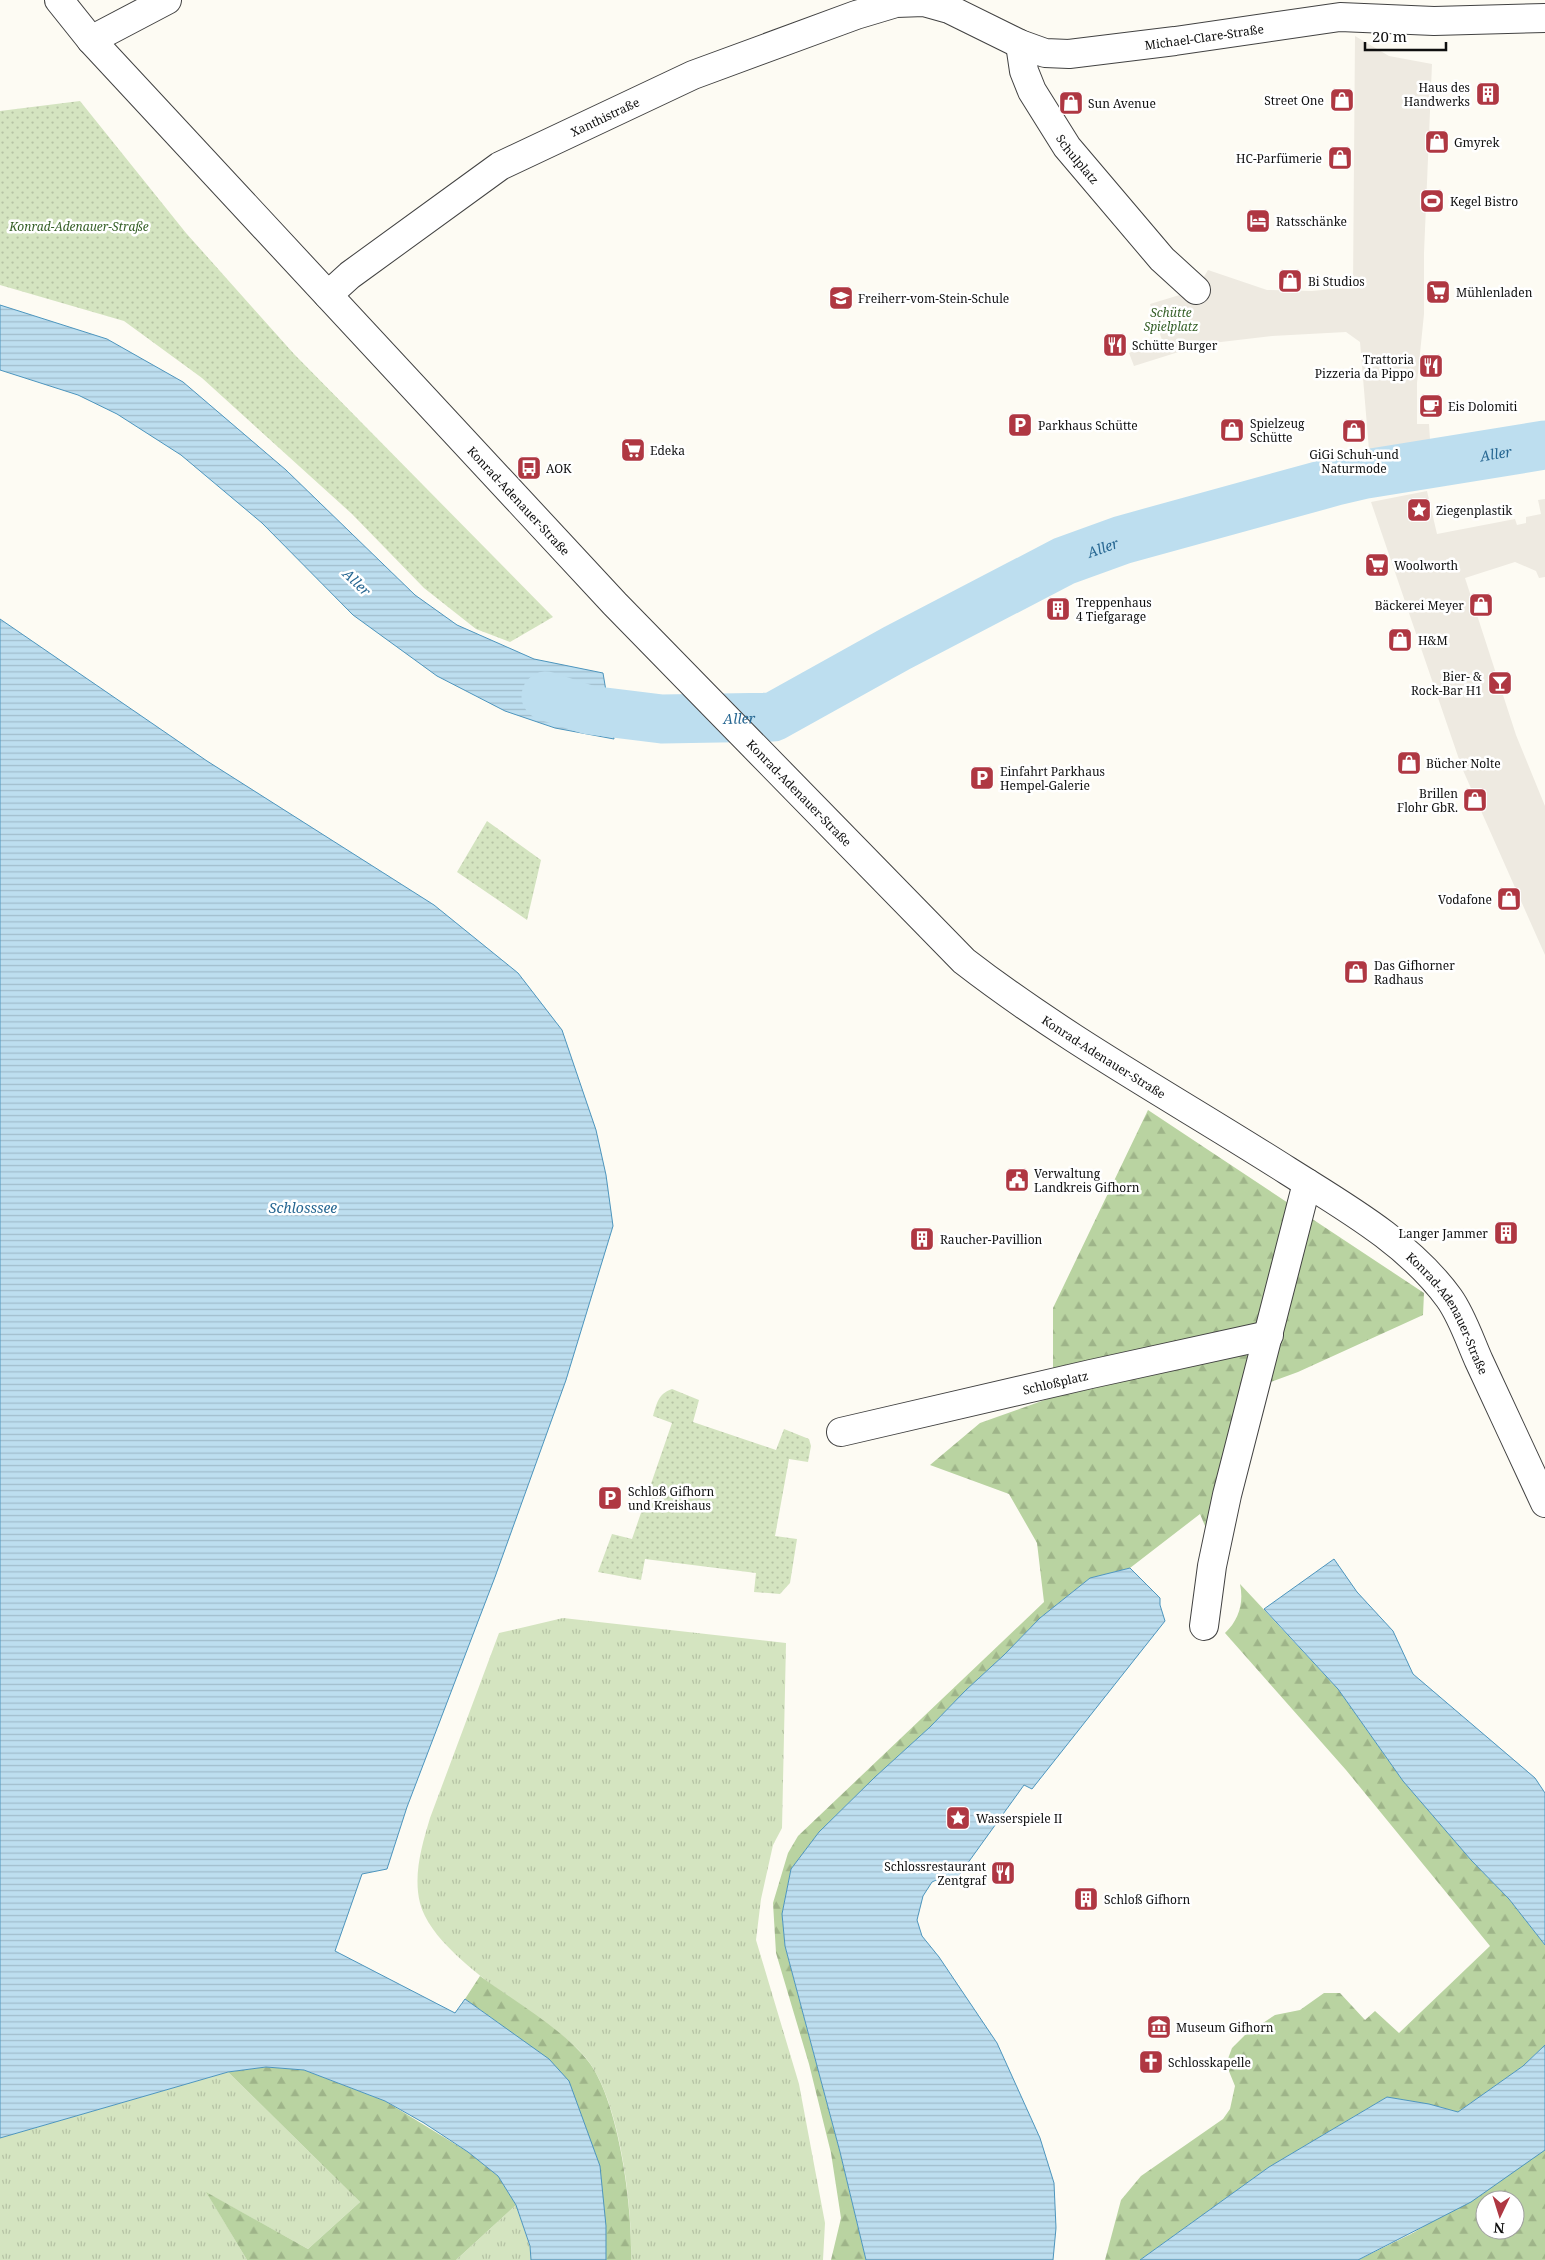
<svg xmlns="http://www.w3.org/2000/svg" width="1545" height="2260" font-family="'Noto Serif',serif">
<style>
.grass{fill:url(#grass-tufts)}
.forest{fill:url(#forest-firs);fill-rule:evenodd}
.park{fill:url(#park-dots)}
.plaza{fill:#eeeae1}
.water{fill:url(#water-rules);stroke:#4d95bd}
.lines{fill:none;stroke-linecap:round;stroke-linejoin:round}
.river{stroke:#bddeef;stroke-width:49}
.minor-casing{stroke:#424242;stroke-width:30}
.minor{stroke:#fff;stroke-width:28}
.labels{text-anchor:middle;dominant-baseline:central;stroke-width:5;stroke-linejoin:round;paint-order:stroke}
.street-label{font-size:12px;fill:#0f0f0f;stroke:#fff}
.poi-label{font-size:12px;fill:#0f0f0f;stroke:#fff;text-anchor:start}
.park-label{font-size:12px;font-style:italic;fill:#355f27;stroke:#fff}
.water-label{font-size:14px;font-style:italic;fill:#276792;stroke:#fff}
</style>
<defs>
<pattern id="grass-tufts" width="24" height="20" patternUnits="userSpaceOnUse" patternTransform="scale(1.25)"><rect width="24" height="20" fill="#d4e4c0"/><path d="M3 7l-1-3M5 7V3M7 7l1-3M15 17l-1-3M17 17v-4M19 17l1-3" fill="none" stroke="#b5c2a4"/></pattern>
<pattern id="forest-firs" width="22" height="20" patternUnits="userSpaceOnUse" patternTransform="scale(1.25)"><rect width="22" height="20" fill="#b9d3a1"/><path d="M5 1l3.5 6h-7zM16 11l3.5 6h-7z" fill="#9eb489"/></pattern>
<pattern id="park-dots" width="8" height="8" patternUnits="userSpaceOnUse" patternTransform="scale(1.25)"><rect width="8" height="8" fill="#d4e4c0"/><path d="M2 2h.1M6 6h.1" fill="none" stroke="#b5c2a4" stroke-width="1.8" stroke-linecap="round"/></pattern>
<pattern id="water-rules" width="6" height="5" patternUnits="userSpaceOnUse" patternTransform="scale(1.25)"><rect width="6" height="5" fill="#bddeef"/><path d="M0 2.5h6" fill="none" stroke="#a1bdcc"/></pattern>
</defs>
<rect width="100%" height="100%" fill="#fdfbf3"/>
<path class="grass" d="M 563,1618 L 786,1643 L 782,1828 L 773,1845 L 761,1899 L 756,1940 L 799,2084 L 825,2223 L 823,2260 L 631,2260 C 633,2208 620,2104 589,2062 C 576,2044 556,2031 538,2018 C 503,1992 431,1947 420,1903 C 413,1875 422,1845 430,1818 L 499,1633 Z
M 228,2072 L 360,2202 L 308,2249 L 207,2193 L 247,2260 L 0,2260 L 0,2138 Z
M 516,2205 L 530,2247 L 531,2260 L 456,2260 Z"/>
<path class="forest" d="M 1148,1110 L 1424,1293 L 1423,1315 L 1298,1372 L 1241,1393 L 1208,1533 L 1200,1514 L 1130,1568 L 1090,1578 L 1040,1618 L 1004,1655 L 966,1690 L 930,1727 L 875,1777 L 819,1832 L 791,1869 L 782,1914 L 785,1946 L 840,2152 L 866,2260 L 831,2260 L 841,2218 L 831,2153 L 809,2064 L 776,1953 L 773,1903 L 788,1853 L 798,1836 L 1044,1602 L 1037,1543 L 1009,1494 L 930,1465 L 980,1423 L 1053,1397 L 1053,1308 Z
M 1240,1584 L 1338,1689 L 1403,1781 L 1471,1860 L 1509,1899 L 1545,1945 L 1545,2045 L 1523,2066 L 1458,2112 L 1428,2104 L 1387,2097 L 1269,2167 L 1140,2260 L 1105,2260 L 1121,2200 L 1141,2176 L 1223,2119 L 1230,2109 L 1235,2086 L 1226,2064 L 1232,2048 L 1245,2035 L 1275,2015 L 1300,2010 L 1324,1993 L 1340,1993 L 1365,2020 L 1375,2011 L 1399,2033 L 1490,1946 L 1346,1770 L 1225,1633 C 1239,1620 1244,1603 1240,1584 Z
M 480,1976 C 514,2001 563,2029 588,2061 C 619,2100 633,2210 631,2260 L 606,2260 L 606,2226 L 500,2024 L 465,1999 Z
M 266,2067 L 304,2070 L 385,2101 L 468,2152 L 498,2176 L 516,2205 L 456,2260 L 247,2260 L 206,2192 L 308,2249 L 360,2202 L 228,2072 Z
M 1545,2150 L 1545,2260 L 1358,2260 L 1413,2233 ZM 1485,2200 L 1515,2200 L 1515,2230 L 1485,2230 Z"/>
<path class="park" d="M 80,101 L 186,233 L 294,354 L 553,617 L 510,642 L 476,629 L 424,588 L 352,514 L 202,378 L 124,321 L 0,285 L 0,111 Z
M 487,821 L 541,860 L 527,920 L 457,872 Z
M 672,1389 L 699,1400 L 693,1422 L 776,1450 L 784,1429 L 809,1439 L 811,1446 L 808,1462 L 789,1459 L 775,1536 L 797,1539 L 790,1583 L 780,1594 L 754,1592 L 756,1573 L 645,1559 L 641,1580 L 598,1572 L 612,1534 L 632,1539 L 672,1423 L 653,1416 C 657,1403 658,1394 672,1389 Z"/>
<path class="plaza" d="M 1355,36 L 1389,56 L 1432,64 L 1424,253 L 1424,314 L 1417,383 L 1417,424 L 1429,424 L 1430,440 L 1369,450 L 1360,342 L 1346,332 L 1272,336 L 1204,344 L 1134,366 L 1129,353 L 1162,340 L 1150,304 L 1196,290 L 1208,270 L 1267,290 L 1312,291 L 1353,287 Z
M 1427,491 L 1437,534 L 1515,519 L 1517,525 L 1526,523 L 1526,517 L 1541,514 L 1538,500 L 1545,499 L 1545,577 L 1539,578 L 1536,571 L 1515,562 L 1465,578 L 1516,735 L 1545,806 L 1545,955 L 1462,768 L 1371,502 Z"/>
<path class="water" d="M 0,305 L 107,339 L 183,382 L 286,470 L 415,595 L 457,625 L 534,659 L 603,673 L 614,739 L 555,728 L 505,711 L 437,676 L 353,615 L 262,523 L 181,455 L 117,414 L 78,395 L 0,370 Z
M 0,619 L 207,761 L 434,905 L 518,973 L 562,1030 L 596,1130 L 606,1175 L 613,1226 L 566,1380 L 495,1577 L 407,1807 L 387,1869 L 362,1874 L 335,1951 L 455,2013 L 465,1999 L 549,2059 L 569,2081 L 600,2166 L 606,2226 L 606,2260 L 531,2260 L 530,2246 L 516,2205 L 498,2176 L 468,2152 L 424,2123 L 385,2101 L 304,2070 L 266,2067 L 228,2072 L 0,2138 Z
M 1334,1559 L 1357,1592 L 1393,1631 L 1413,1674 L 1535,1778 L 1545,1793 L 1545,1945 L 1509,1899 L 1471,1860 L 1403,1781 L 1338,1689 L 1264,1609 Z
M 1130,1568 L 1160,1598 L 1160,1605 L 1165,1621 L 1032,1789 L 1024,1785 L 957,1878 L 945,1876 L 932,1882 L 923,1896 L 917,1920 L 922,1936 L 939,1957 L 997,2043 L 1040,2138 L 1054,2183 L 1056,2228 L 1053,2260 L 866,2260 L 840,2152 L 785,1946 L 782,1914 L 791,1869 L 819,1832 L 875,1777 L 930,1727 L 966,1690 L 1004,1655 L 1040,1618 L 1090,1578 Z
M 1545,2045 L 1545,2150 L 1471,2202 L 1358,2260 L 1140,2260 L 1269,2167 L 1387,2097 L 1429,2104 L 1458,2112 L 1523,2066 Z"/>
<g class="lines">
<path class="river" id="s1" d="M 546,696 L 589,710 L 662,719 L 773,717 L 897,648 L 1064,561 L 1122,540 L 1336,481 L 1366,474 L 1545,445"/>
<defs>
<g id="minor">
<path id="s2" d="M 59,0 L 91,40 L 615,604 L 964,961 C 1066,1040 1180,1102 1288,1171 C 1345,1207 1409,1243 1449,1298 C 1462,1316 1470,1341 1479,1361 C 1501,1408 1523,1456 1545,1503"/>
<path d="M 91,40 L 167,0"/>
<path id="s3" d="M 1020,44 L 1024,71 L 1032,91 L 1067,147 L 1162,259 L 1196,290"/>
<path id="s4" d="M 328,295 L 350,275 L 500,166 L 693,75 L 856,15 L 896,3 L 924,2 L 949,9 L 1020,44 L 1045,53 L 1069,54 L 1175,41 L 1340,17 L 1434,21 L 1545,18"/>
<path id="s5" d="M 841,1432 L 1091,1374 L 1269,1335"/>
<path d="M 1204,1626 L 1212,1566 L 1227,1495 L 1307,1183"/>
</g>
</defs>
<use href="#minor" class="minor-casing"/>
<use href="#minor" class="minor"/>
</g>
<defs>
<symbol id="building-square" viewBox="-11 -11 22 22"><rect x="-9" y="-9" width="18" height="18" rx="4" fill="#af3742" stroke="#fff"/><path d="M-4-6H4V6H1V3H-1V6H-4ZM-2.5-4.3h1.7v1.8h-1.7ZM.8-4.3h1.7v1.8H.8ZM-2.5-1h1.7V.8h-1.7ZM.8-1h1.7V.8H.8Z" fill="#fff"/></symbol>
<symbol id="shop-square" viewBox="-11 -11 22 22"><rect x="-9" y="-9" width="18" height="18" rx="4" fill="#af3742" stroke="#fff"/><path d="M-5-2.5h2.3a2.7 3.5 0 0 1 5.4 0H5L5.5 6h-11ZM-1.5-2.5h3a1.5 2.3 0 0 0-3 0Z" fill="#fff"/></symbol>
<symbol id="stadium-square" viewBox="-11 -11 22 22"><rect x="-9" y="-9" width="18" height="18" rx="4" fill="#af3742" stroke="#fff"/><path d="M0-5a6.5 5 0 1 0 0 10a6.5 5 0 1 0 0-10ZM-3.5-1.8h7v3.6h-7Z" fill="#fff"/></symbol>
<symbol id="hotel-square" viewBox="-11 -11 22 22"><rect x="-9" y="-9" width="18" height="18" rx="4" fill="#af3742" stroke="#fff"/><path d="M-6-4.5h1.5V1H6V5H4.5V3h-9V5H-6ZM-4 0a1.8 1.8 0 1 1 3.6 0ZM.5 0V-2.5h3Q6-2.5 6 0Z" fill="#fff"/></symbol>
<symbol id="supermarket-square" viewBox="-11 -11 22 22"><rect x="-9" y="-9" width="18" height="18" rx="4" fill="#af3742" stroke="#fff"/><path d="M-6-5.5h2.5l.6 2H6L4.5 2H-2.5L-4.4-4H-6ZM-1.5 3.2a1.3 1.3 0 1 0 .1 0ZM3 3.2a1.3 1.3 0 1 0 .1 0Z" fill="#fff"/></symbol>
<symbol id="school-square" viewBox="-11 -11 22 22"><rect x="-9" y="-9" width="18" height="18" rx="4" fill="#af3742" stroke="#fff"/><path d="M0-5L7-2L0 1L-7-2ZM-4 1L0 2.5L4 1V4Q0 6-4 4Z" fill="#fff"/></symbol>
<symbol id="restaurant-square" viewBox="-11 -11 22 22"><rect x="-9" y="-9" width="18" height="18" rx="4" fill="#af3742" stroke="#fff"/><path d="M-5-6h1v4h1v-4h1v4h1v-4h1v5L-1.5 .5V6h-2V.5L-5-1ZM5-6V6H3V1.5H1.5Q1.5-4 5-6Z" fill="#fff"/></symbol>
<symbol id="cafe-square" viewBox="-11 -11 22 22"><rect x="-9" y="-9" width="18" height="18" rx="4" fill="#af3742" stroke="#fff"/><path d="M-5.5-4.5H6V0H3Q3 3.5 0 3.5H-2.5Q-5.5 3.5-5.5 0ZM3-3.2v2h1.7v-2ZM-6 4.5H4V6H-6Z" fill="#fff"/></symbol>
<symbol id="parking-square" viewBox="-11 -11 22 22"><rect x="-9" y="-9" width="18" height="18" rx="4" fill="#af3742" stroke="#fff"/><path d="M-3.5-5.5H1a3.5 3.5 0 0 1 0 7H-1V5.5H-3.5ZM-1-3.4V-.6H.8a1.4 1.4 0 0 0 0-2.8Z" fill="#fff"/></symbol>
<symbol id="bus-square" viewBox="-11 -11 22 22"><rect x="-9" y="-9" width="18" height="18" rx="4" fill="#af3742" stroke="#fff"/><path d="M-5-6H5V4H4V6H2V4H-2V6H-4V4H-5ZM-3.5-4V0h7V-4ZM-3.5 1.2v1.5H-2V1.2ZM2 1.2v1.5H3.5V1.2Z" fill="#fff"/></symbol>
<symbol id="sight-square" viewBox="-11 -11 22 22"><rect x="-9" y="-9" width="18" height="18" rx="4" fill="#af3742" stroke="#fff"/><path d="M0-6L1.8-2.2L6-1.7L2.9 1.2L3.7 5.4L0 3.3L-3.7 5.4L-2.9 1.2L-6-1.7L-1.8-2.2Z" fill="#fff"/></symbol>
<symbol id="bar-square" viewBox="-11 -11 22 22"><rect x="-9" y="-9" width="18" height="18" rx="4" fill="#af3742" stroke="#fff"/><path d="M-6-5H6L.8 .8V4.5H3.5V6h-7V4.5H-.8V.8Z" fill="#fff"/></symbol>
<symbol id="civic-square" viewBox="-11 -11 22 22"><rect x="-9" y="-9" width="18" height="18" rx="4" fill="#af3742" stroke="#fff"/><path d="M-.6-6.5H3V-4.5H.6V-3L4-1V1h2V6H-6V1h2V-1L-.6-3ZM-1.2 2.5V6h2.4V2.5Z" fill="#fff"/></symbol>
<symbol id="museum-square" viewBox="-11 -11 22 22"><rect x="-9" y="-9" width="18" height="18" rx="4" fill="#af3742" stroke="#fff"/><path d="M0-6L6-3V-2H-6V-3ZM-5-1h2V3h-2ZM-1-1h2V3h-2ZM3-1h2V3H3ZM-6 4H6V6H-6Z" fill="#fff"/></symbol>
<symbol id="church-square" viewBox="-11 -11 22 22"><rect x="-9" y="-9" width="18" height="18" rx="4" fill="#af3742" stroke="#fff"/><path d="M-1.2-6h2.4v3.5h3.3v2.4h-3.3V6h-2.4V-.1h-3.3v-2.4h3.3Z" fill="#fff"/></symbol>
</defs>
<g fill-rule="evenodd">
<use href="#building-square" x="1474" y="80" width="28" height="28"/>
<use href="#shop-square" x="1328" y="86" width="28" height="28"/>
<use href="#shop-square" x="1057" y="89" width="28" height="28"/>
<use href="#shop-square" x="1423" y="128" width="28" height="28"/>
<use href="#shop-square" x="1326" y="144" width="28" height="28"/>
<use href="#stadium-square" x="1418" y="187" width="28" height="28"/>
<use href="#hotel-square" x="1244" y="207" width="28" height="28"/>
<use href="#shop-square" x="1276" y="267" width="28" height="28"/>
<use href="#supermarket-square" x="1424" y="278" width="28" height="28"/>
<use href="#school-square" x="827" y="284" width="28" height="28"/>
<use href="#restaurant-square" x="1101" y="331" width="28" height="28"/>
<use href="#restaurant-square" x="1417" y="352" width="28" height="28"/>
<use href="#cafe-square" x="1417" y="392" width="28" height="28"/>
<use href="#parking-square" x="1006" y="411" width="28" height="28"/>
<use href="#shop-square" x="1218" y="416" width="28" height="28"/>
<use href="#shop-square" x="1340" y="417" width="28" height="28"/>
<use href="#supermarket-square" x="619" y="436" width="28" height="28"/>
<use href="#bus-square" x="515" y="454" width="28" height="28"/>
<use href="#sight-square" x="1405" y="496" width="28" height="28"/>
<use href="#supermarket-square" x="1363" y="551" width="28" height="28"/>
<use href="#shop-square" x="1467" y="591" width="28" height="28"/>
<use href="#building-square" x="1044" y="595" width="28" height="28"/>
<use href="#shop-square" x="1386" y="626" width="28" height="28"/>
<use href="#bar-square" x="1486" y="669" width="28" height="28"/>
<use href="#shop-square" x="1395" y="749" width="28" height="28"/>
<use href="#parking-square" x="968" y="764" width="28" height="28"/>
<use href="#shop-square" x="1461" y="786" width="28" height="28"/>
<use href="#shop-square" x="1495" y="885" width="28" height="28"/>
<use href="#shop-square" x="1342" y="958" width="28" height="28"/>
<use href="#civic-square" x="1003" y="1166" width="28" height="28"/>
<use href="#building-square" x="1492" y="1219" width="28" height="28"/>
<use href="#building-square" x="908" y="1225" width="28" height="28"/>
<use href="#parking-square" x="596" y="1484" width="28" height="28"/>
<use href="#sight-square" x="944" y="1804" width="28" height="28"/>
<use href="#restaurant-square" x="989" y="1859" width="28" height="28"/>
<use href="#building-square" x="1072" y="1885" width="28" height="28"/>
<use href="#museum-square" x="1145" y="2013" width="28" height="28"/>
<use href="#church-square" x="1137" y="2048" width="28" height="28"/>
</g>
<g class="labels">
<g class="street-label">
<text stroke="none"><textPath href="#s4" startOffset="964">Michael-Clare-Straße</textPath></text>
<text stroke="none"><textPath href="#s4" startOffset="331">Xanthistraße</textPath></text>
<text stroke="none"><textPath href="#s3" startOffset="131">Schulplatz</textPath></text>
<text stroke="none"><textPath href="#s2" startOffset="680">Konrad-Adenauer-Straße</textPath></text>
<text stroke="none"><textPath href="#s2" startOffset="1085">Konrad-Adenauer-Straße</textPath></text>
<text stroke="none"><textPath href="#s2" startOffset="1490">Konrad-Adenauer-Straße</textPath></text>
<text stroke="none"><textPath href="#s2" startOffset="1925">Konrad-Adenauer-Straße</textPath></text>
<text stroke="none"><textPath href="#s5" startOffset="220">Schloßplatz</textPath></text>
</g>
<g class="poi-label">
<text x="1470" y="87" text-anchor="end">Haus des<tspan x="1470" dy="14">Handwerks</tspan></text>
<text x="1324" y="100" text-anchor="end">Street One</text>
<text x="1088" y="103">Sun Avenue</text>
<text x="1454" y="142">Gmyrek</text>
<text x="1322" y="158" text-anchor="end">HC-Parfümerie</text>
<text x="1450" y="201">Kegel Bistro</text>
<text x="1276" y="221">Ratsschänke</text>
<text x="1308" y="281">Bi Studios</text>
<text x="1456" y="292">Mühlenladen</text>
<text x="858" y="298">Freiherr-vom-Stein-Schule</text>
<text x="1132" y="345">Schütte Burger</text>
<text x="1414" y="359" text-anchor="end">Trattoria<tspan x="1414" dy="14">Pizzeria da Pippo</tspan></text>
<text x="1448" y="406">Eis Dolomiti</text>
<text x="1250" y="423">Spielzeug<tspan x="1250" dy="14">Schütte</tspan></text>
<text x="1038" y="425">Parkhaus Schütte</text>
<text x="650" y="450">Edeka</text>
<text x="1354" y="454" text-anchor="middle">GiGi Schuh-und<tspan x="1354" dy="14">Naturmode</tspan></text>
<text x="546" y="468">AOK</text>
<text x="1436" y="510">Ziegenplastik</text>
<text x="1394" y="565">Woolworth</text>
<text x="1076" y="602">Treppenhaus<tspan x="1076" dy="14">4 Tiefgarage</tspan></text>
<text x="1464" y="605" text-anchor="end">Bäckerei Meyer</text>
<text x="1418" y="640">H&amp;M</text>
<text x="1482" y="676" text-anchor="end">Bier- &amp;<tspan x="1482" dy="14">Rock-Bar H1</tspan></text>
<text x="1426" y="763">Bücher Nolte</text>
<text x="1000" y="771">Einfahrt Parkhaus<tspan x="1000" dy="14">Hempel-Galerie</tspan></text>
<text x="1458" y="793" text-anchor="end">Brillen<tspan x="1458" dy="14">Flohr GbR.</tspan></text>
<text x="1492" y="899" text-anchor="end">Vodafone</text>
<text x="1374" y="965">Das Gifhorner<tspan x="1374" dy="14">Radhaus</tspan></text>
<text x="1034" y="1173">Verwaltung<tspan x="1034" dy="14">Landkreis Gifhorn</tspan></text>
<text x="1488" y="1233" text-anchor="end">Langer Jammer</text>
<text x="940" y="1239">Raucher-Pavillion</text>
<text x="628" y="1491">Schloß Gifhorn<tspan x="628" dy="14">und Kreishaus</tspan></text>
<text x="976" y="1818">Wasserspiele II</text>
<text x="986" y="1866" text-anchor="end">Schlossrestaurant<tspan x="986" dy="14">Zentgraf</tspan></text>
<text x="1104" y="1899">Schloß Gifhorn</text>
<text x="1176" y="2027">Museum Gifhorn</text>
<text x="1168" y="2062">Schlosskapelle</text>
</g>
<g class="park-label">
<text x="79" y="226">Konrad-Adenauer-Straße</text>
<text x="1171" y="312">Schütte<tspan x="1171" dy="14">Spielplatz</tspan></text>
</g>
<g class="water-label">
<text stroke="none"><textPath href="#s1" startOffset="1006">Aller</textPath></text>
<text stroke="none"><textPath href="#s1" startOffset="601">Aller</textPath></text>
<text transform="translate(357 582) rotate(44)">Aller</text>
<text stroke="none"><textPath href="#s1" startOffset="196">Aller</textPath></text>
<text x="303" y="1207">Schlosssee</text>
</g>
</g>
<g transform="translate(1500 2215) rotate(184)"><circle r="24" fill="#ffffff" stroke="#9f9f9f"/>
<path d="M0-4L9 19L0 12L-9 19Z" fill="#af3742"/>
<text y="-8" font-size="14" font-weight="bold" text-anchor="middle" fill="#0f0f0f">N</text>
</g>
<path d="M1365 42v8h81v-8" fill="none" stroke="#0f0f0f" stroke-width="2.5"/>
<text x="1372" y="42" font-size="15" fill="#0f0f0f" stroke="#ffffff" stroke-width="4" paint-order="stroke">20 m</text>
</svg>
